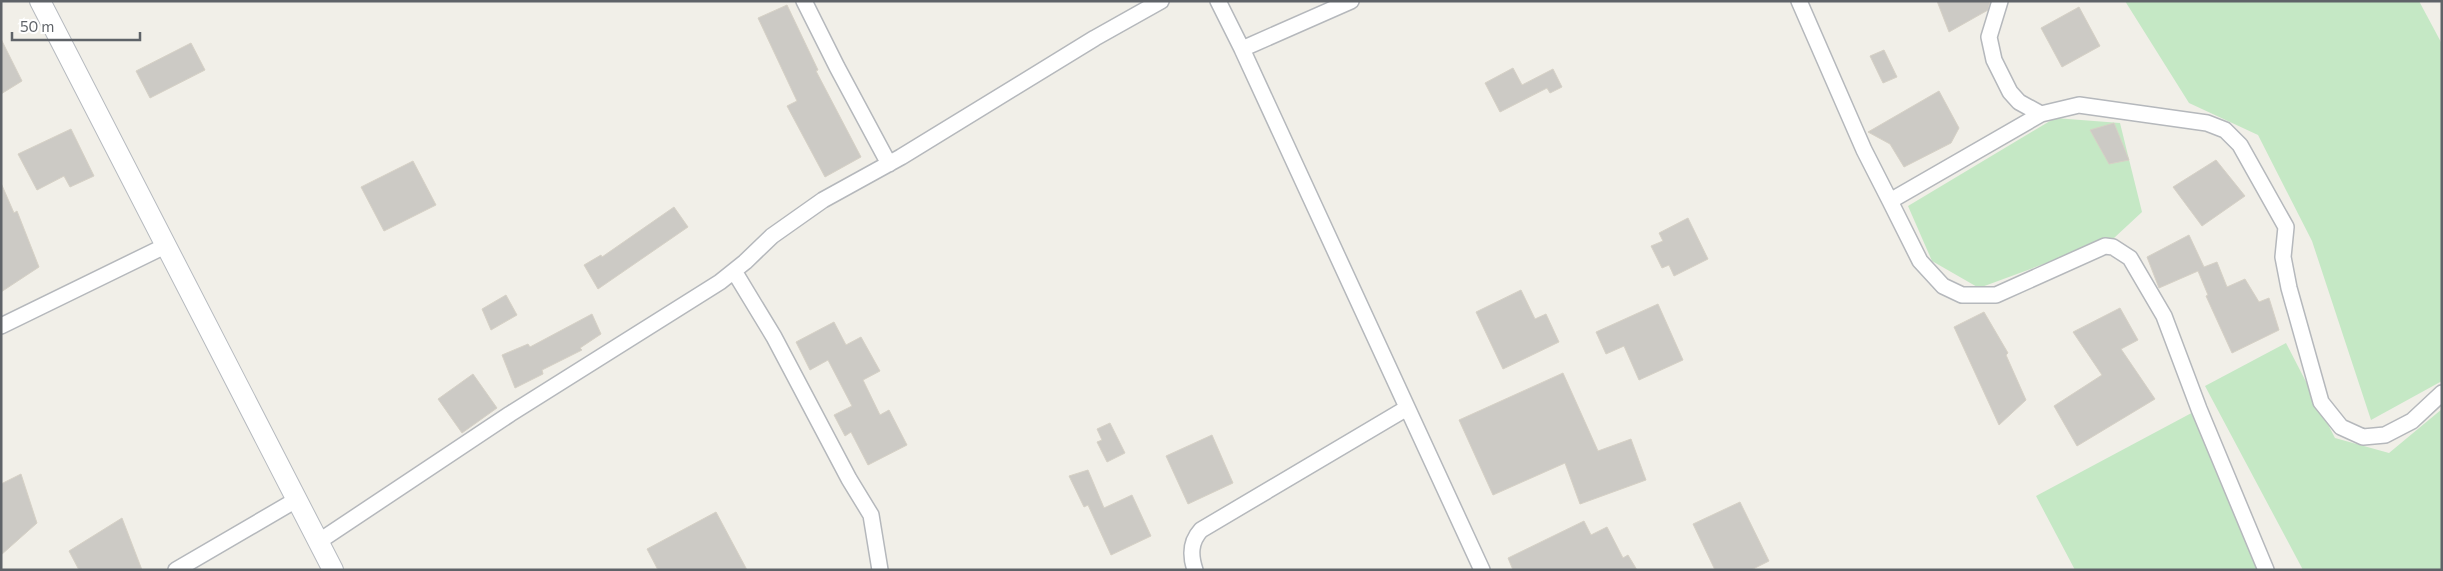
<svg xmlns="http://www.w3.org/2000/svg" width="2443" height="571" font-family="Commissioner,sans-serif">
<style>
.green{fill:#c5e8c5}
.building{fill:#cccac5;stroke:#d6d1c6}
.lines{fill:none;stroke-linecap:round;stroke-linejoin:round}
.street-casing{stroke:#b5b8bc;stroke-width:18}
.secondary-casing{stroke:#b6babf;stroke-width:22}
.street{stroke:#fff;stroke-width:15}
.secondary{stroke:#fff;stroke-width:20}
</style>
<rect width="100%" height="100%" fill="#f1efe8"/>
<path class="green" d="M 2125,1 L 2419,1 L 2442,44 L 2442,381 L 2371,420 L 2312,241 L 2258,135 L 2189,103 Z
M 2055,118 L 2120,123 L 2142,212 L 2114,238 L 1979,288 L 1932,261 L 1908,206 Z
M 2286,343 L 2335,438 L 2389,453 L 2442,409 L 2442,570 L 2303,570 L 2205,386 Z
M 2199,409 L 2261,570 L 2075,570 L 2036,496 Z"/>
<path class="building" d="M 1937,1 L 1990,1 L 1988,10 L 1949,32 Z
M 787,5 L 818,70 L 816,71 L 861,157 L 825,177 L 787,106 L 797,101 L 758,18 Z
M 2079,7 L 2100,46 L 2062,67 L 2041,28 Z
M 1,39 L 22,81 L 1,94 Z
M 191,43 L 205,70 L 150,98 L 136,71 Z
M 1884,50 L 1897,77 L 1883,83 L 1870,56 Z
M 1513,68 L 1522,85 L 1553,69 L 1562,87 L 1550,93 L 1547,88 L 1500,112 L 1485,83 Z
M 1939,91 L 1959,128 L 1951,143 L 1904,167 L 1890,144 L 1868,132 Z
M 2114,123 L 2129,160 L 2109,164 L 2090,130 Z
M 71,129 L 94,176 L 70,187 L 64,176 L 37,190 L 18,154 Z
M 2216,160 L 2245,196 L 2202,226 L 2173,187 Z
M 413,161 L 436,205 L 384,231 L 361,187 Z
M 1,183 L 14,213 L 17,211 L 39,267 L 1,292 Z
M 674,207 L 688,227 L 598,289 L 584,265 L 601,255 L 602,257 Z
M 1688,218 L 1708,259 L 1674,276 L 1669,265 L 1662,268 L 1651,246 L 1663,241 L 1659,233 Z
M 2189,235 L 2204,267 L 2217,262 L 2227,287 L 2245,279 L 2259,302 L 2269,298 L 2279,330 L 2232,353 L 2206,296 L 2208,295 L 2198,271 L 2159,288 L 2147,257 Z
M 1521,290 L 1535,319 L 1546,314 L 1559,342 L 1503,369 L 1476,312 Z
M 506,295 L 517,315 L 491,330 L 482,309 Z
M 1658,304 L 1683,360 L 1639,380 L 1624,346 L 1606,354 L 1596,332 Z
M 2120,308 L 2138,340 L 2121,349 L 2155,399 L 2077,446 L 2054,406 L 2102,375 L 2073,332 Z
M 1984,312 L 2008,353 L 2006,355 L 2026,400 L 1999,425 L 1954,327 Z
M 592,314 L 601,334 L 580,348 L 582,350 L 542,370 L 543,374 L 515,388 L 502,355 L 528,344 L 530,347 Z
M 834,322 L 846,345 L 861,337 L 880,371 L 863,380 L 880,415 L 889,410 L 907,445 L 868,465 L 851,432 L 845,436 L 834,415 L 852,406 L 828,360 L 810,370 L 796,342 Z
M 1563,373 L 1598,451 L 1631,439 L 1646,480 L 1580,504 L 1565,463 L 1493,495 L 1459,420 Z
M 473,374 L 497,408 L 462,433 L 438,399 Z
M 1110,423 L 1125,453 L 1107,462 L 1097,442 L 1102,440 L 1097,429 Z
M 1212,435 L 1233,483 L 1188,504 L 1166,456 Z
M 1088,470 L 1104,508 L 1132,495 L 1151,536 L 1111,555 L 1088,505 L 1084,507 L 1069,476 Z
M 21,474 L 37,523 L 1,555 L 1,484 Z
M 1740,502 L 1769,561 L 1751,570 L 1715,570 L 1693,524 Z
M 716,512 L 747,570 L 658,570 L 647,549 Z
M 122,518 L 142,570 L 79,570 L 69,551 Z
M 1584,521 L 1591,535 L 1607,527 L 1623,558 L 1628,555 L 1637,570 L 1513,570 L 1508,558 Z"/>
<g class="lines">
<defs>
<path id="street" d="M 804,1 L 837,67 L 889,164
M 1218,1 L 1242,49 L 1482,570
M 1799,1 L 1864,150 L 1890,201 L 1920,261 L 1943,286 L 1962,295 L 1996,295 L 2105,246 L 2113,247 L 2130,258 L 2164,316 L 2199,409 L 2266,570
M 2000,1 L 1989,37 L 1994,60 L 2010,92 L 2019,102 L 2041,114
M 1242,49 L 1351,1
M 1890,201 L 2041,114 L 2079,105 L 2207,123 L 2225,130 L 2240,145 L 2286,227 L 2283,257 L 2289,288 L 2321,402 L 2341,427 L 2363,437 L 2385,435 L 2412,421 L 2442,393
M 734,271 L 774,337 L 849,479 L 871,515 L 880,570
M 1,326 L 165,246
M 318,542 L 510,414 L 720,282 L 745,262 L 772,236 L 823,200 L 901,157 L 1095,38 L 1161,1
M 176,570 L 296,500
M 1195,570 C 1190,555 1190,542 1201,530 L 1407,408"/>
<path id="secondary" d="M 40,1 L 333,570"/>
</defs>
<use href="#street" class="street-casing"/>
<use href="#secondary" class="secondary-casing"/>
<use href="#street" class="street"/>
<use href="#secondary" class="secondary"/>
</g>
<rect width="2443" height="571" fill="none" stroke="#5f6368" stroke-width="5"/>
<path d="M12 32v8h128v-8" fill="none" stroke="#5f6368" stroke-width="2.5"/>
<text x="20" y="32" font-size="15" fill="#5f6368" stroke="#ffffff" stroke-width="4" paint-order="stroke">50 m</text>
</svg>
